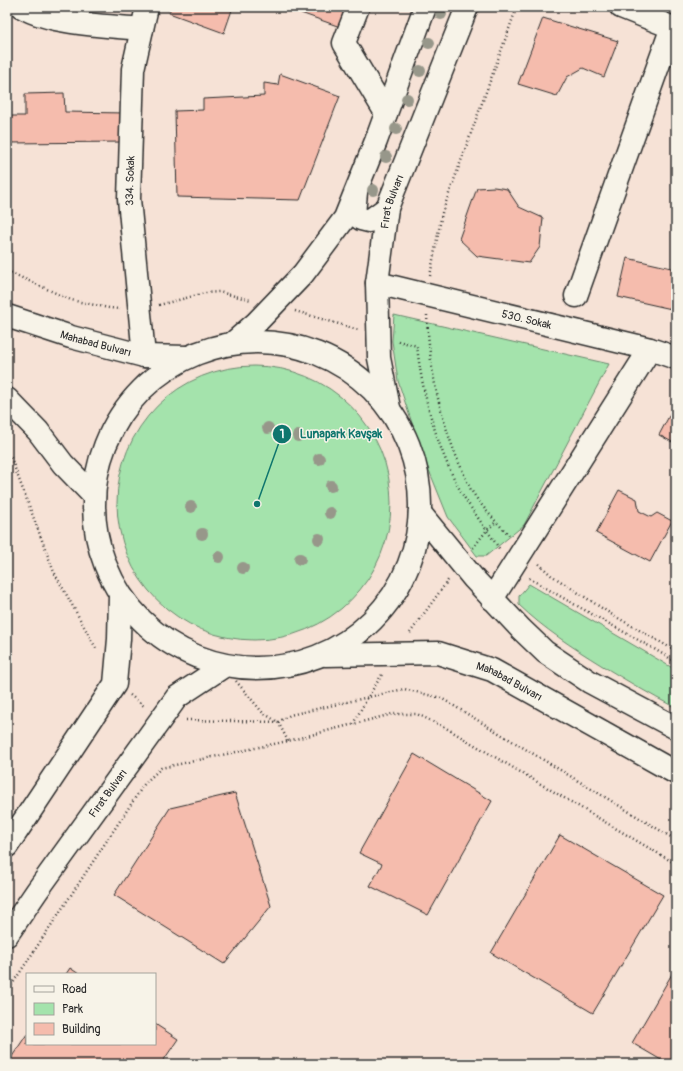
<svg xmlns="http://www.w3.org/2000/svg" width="683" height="1071" font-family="Pangolin,sans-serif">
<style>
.green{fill:#a4e3ac;stroke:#68876c}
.building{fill:#f5bcad;stroke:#2b2b2b}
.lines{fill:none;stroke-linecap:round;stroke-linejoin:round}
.minor-casing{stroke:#2b2b2b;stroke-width:25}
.major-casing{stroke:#2b2b2b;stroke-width:25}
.path{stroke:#2b2b2b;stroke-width:2.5;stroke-dasharray:1 3;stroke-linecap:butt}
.minor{stroke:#f7f3e8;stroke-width:22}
.major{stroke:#f7f3e8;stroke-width:22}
.tree{fill:#97978a}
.labels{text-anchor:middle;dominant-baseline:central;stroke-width:3;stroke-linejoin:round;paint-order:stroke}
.street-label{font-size:11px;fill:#2b2b2b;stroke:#f7f3e8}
.leader{fill:none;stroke:#0f766e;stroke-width:1.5}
.callout-dot{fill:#0f766e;stroke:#f7f3e8;stroke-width:1.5}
.mark-label{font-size:12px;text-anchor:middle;font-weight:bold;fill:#fff}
.callout-label{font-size:12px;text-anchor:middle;font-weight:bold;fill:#0f766e;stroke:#f7f3e8;stroke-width:3;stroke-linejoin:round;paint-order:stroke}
</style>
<rect width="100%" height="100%" fill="#f6e2d6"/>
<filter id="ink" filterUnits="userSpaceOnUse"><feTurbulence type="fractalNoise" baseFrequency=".025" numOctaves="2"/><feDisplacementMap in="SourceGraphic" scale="8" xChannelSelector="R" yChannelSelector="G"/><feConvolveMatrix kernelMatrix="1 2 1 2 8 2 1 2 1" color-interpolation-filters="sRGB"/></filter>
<g filter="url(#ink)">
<path class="green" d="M 394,315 L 609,364 L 524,525 L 486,556 L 477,556 L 448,517 L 422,453 L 398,381 L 392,341 Z
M117 503a137 137 0 1 1 274 0a137 137 0 1 1-274 0Z
M 529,584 L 676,670 L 676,708 C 650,695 626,680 601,665 C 572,647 544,629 519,605 L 519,596 Z"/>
<path class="building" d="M 171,7 L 233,7 L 224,33 L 169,13 Z
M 284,7 L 351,7 L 343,28 Z
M 543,18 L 618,41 L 604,77 L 583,68 L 567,77 L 557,96 L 518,84 Z
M 280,74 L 340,96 L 300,200 L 177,197 L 175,111 L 203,110 L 203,99 L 264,96 L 264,83 L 278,85 Z
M 64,93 L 65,112 L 125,113 L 125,142 L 7,143 L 7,116 L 25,116 L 25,94 Z
M 494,187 L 507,189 L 519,207 L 543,218 L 540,247 L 529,263 L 477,256 L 459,239 L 477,188 Z
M 627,258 L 676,269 L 676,310 L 618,297 Z
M 676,403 L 676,441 L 674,443 L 659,435 Z
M 619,490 L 637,499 L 639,511 L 651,517 L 657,513 L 672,521 L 650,562 L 596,533 Z
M 414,754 L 492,801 L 428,915 L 370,886 L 382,864 L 359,853 Z
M 235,793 L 271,906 L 224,964 L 114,895 L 170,808 Z
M 560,835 L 663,895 L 593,1013 L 491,953 Z
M 676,967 L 676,1064 L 668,1064 L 632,1043 Z
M 70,968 L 79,974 L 66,974 Z
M 155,1024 L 178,1039 L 161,1064 L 7,1064 L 27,1034 L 27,1044 L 155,1044 Z"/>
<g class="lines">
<defs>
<g id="minor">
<path d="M 22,7 C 51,24 107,26 142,29"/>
<path d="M 358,7 L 344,43 L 386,113"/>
<path d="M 621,7 L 676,29"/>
<path id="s1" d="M 377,283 L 650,349 L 676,358"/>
<path d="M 576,296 L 672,27"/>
<path id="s2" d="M 144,356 L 129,199 L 133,69 L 147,7"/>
<path d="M 492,599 L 650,349"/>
</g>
<g id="major">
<path d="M 356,192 L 354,214 L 361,219 L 369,221 L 387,208"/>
<path id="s3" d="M 7,316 L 71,337 L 144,356 L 187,357"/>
<circle cx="257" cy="505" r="163"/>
<path d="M 233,343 L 256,323 L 303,274 L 345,218 L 376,141 L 425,7"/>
<path d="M 7,399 L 38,431 L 63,464 L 94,496"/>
<path id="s4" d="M 389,408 L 379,358 L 377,283 L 387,208 L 467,7"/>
<path d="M 420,513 L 474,579 L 521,629 L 545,652 L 590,682 L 676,728"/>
<path id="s5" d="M 325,655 L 438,653 L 492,670 L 676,773"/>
<path d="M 7,846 L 115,684 L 119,639 L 120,595"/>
<path id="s6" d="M 7,935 L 37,891 L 177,697 L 224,666"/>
</g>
</defs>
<use href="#minor" class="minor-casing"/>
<use href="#major" class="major-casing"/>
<path class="path" d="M 7,271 L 71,300 L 109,308 L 120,309
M 430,276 L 442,213 L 517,7
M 159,305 L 205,293 L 219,292 L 251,300
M 295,311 L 359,330
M 427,315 C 429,367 439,415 459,463 C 463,471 466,480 470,488 C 479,504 496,522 509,535
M 398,341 L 417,346 C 422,395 439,455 464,497 C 475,515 489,532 500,550
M 7,456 L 11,458 L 54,572 L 97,650
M 473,548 L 487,530 L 496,522
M 539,564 L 551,575 L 611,614 L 676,651
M 529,578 C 577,607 628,633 676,662
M 410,633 L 449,579
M 236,681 L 263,713 L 278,722 L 288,741
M 130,695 L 145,707
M 186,720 L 278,722 L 290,715 L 404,689 L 441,698 L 676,840
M 353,724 L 368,697 L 383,673
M 7,992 L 145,783 L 161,768 L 288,741 L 392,714 L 417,714 L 446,728 L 676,864"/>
<use href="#minor" class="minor"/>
<use href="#major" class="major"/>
</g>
<g class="tree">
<circle cx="441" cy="14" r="6"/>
<circle cx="429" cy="43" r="6"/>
<circle cx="420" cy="71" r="6"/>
<circle cx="407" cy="99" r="6"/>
<circle cx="396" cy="129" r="6"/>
<circle cx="386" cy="157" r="6"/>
<circle cx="373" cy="190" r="6"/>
<circle cx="268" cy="428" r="6"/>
<circle cx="298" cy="436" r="6"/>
<circle cx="319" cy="459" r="6"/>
<circle cx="331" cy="486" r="6"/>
<circle cx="191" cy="507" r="6"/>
<circle cx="330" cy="513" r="6"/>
<circle cx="202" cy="534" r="6"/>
<circle cx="319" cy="539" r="6"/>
<circle cx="219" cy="557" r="6"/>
<circle cx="300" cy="559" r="6"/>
<circle cx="243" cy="568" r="6"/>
</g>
</g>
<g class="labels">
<g class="street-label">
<text stroke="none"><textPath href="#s2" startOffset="176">334. Sokak</textPath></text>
<text stroke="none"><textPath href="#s4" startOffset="209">Fırat Bulvarı</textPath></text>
<text stroke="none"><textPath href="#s1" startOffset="154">530. Sokak</textPath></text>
<text stroke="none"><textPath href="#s3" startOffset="93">Mahabad Bulvarı</textPath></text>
<text stroke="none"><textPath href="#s5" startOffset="190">Mahabad Bulvarı</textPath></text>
<text stroke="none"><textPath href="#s6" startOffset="174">Fırat Bulvarı</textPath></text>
</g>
</g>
<path class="leader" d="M257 504L282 434"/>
<g class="callout-dot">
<circle cx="257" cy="504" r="4"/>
<circle cx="282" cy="434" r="10"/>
</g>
<g class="mark-label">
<text x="282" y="438">1</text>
</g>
<g class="callout-label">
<text x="341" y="438">Lunapark Kavşak</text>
</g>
<rect width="683" height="1071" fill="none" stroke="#f7f3e8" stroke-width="24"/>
<rect x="12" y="12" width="659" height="1047" fill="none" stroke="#2b2b2b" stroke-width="1.5" filter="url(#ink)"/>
<rect x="26" y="973" width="130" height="72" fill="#f7f3e8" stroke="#a5a39c"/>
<rect x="34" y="986" width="20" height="6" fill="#f7f3e8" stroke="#a5a39c"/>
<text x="62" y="993" font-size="12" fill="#2b2b2b">Road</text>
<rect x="34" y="1003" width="20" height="12" fill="#a4e3ac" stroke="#a5a39c"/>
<text x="62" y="1013" font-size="12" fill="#2b2b2b">Park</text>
<rect x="34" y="1023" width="20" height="12" fill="#f5bcad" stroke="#a5a39c"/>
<text x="62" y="1033" font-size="12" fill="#2b2b2b">Building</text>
</svg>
